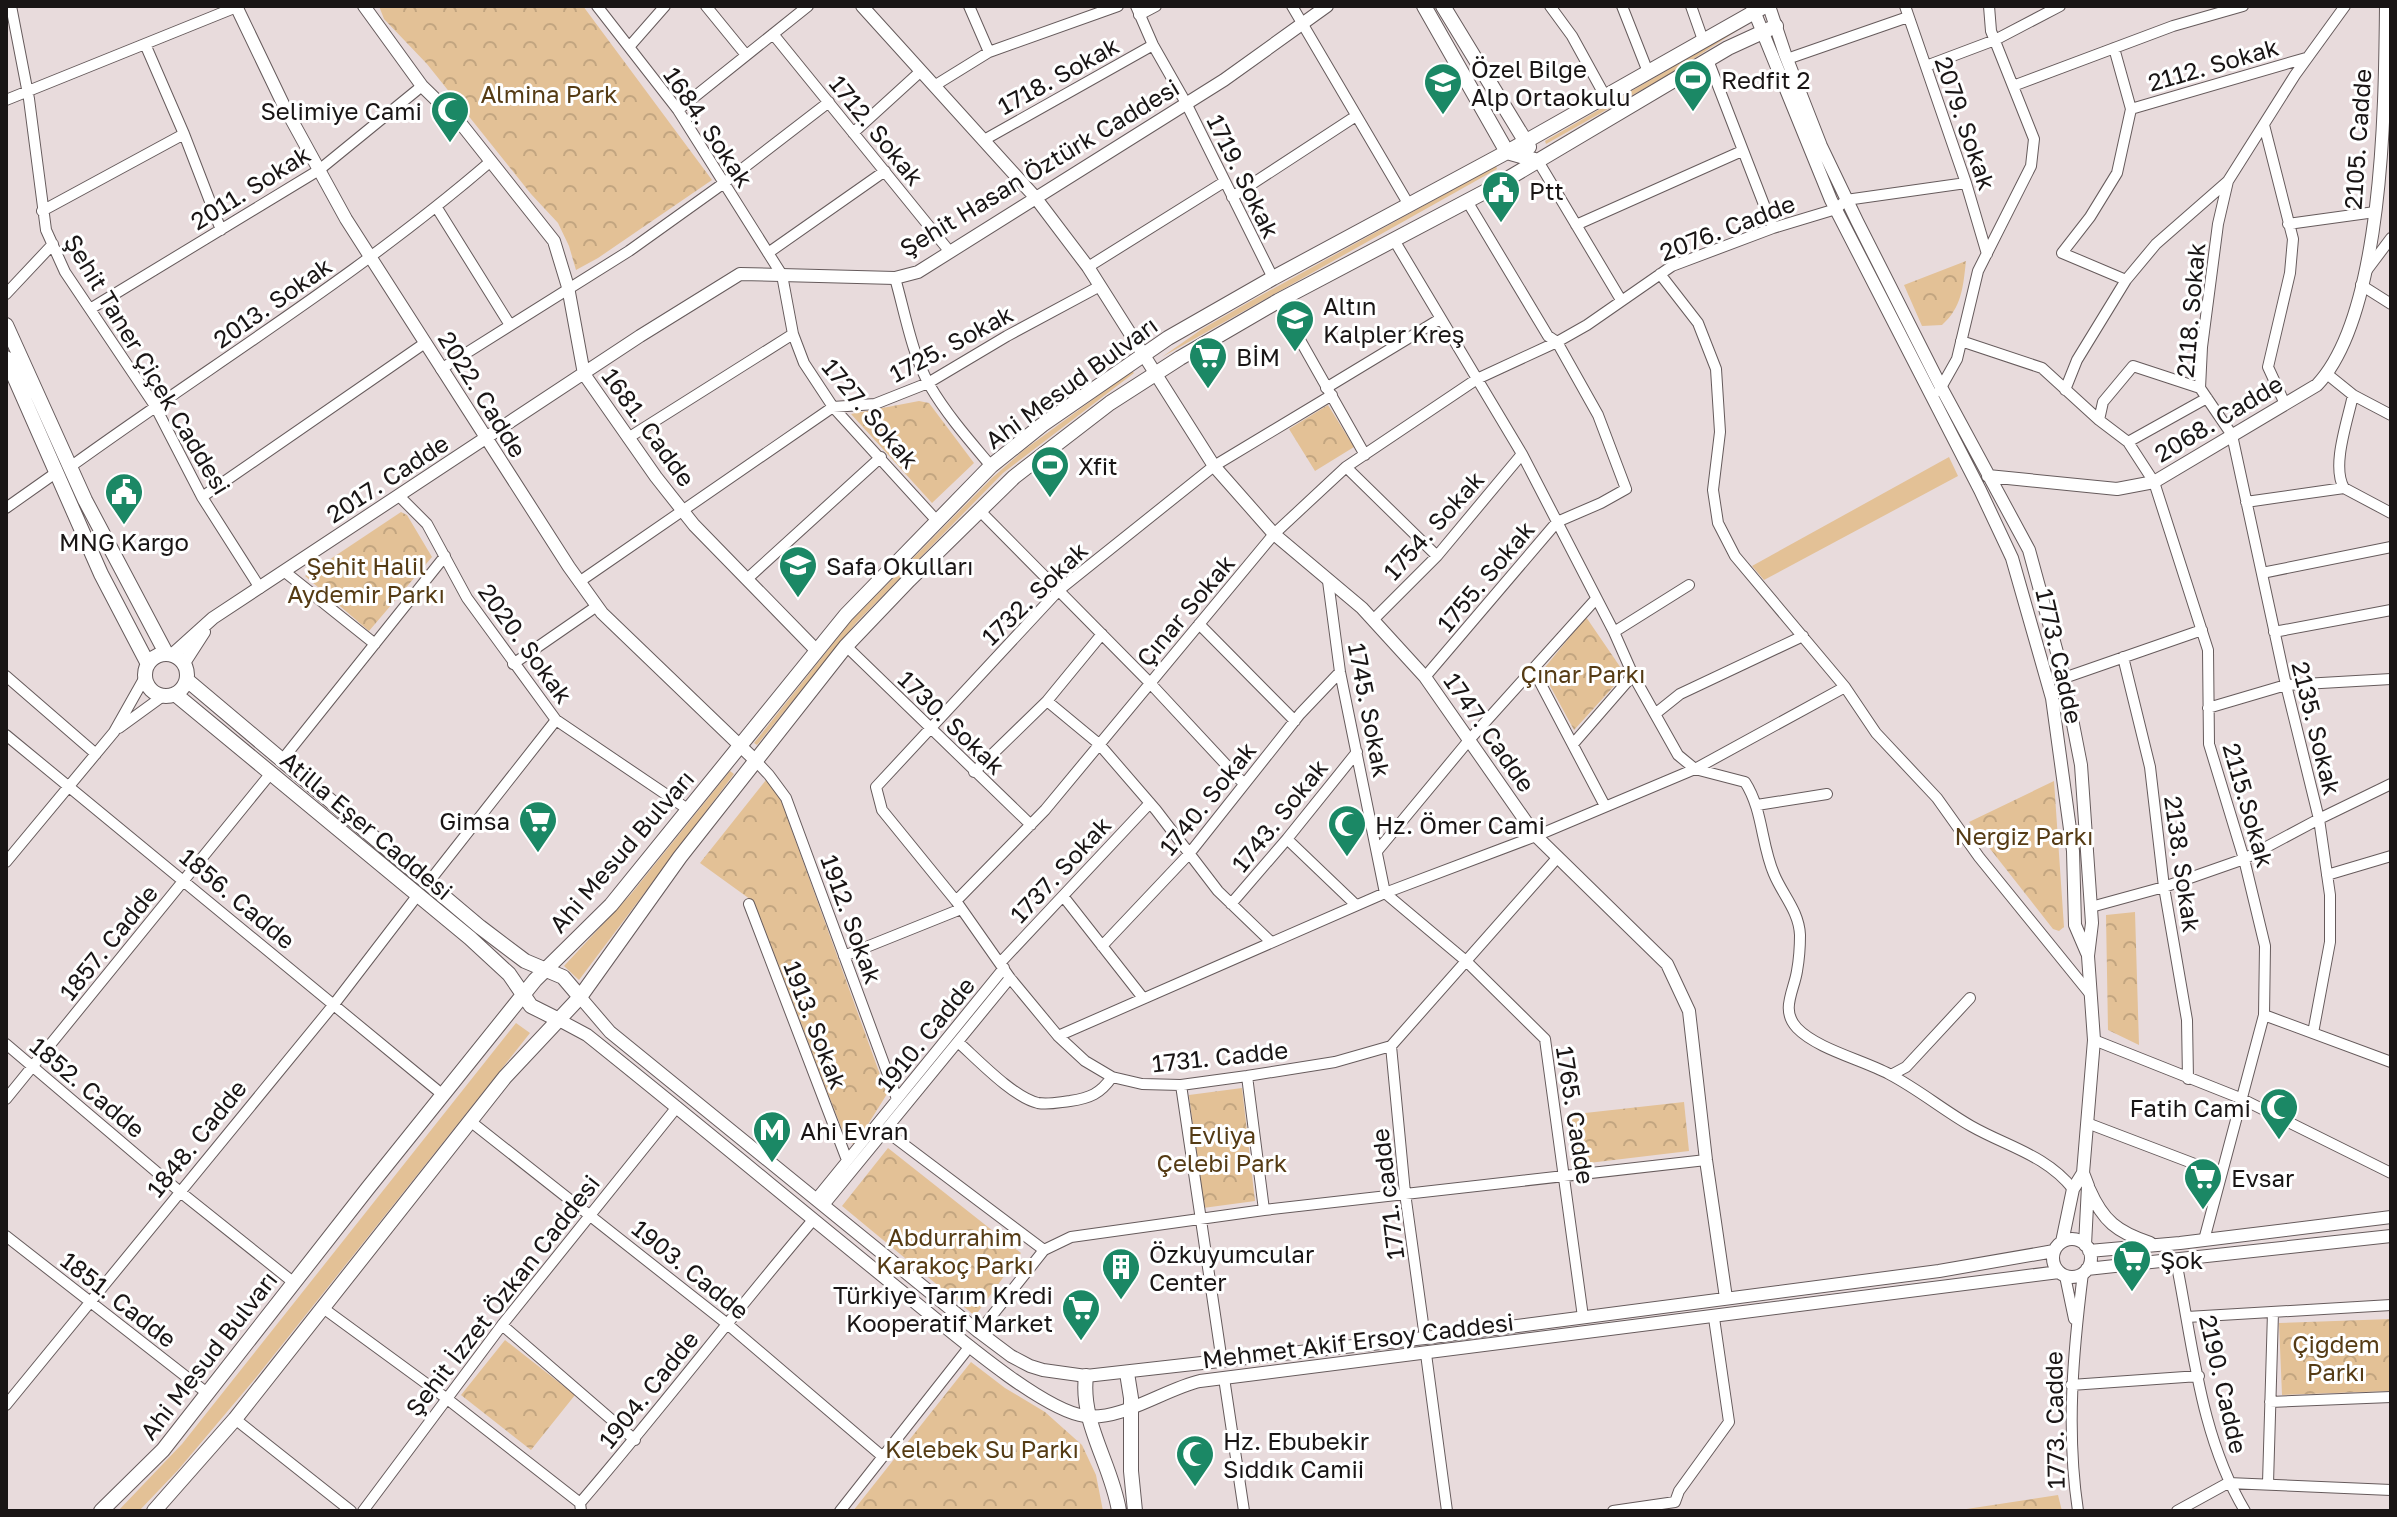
<svg xmlns="http://www.w3.org/2000/svg" width="2397" height="1517" font-family="'Golos Text',sans-serif">
<style>
.green{fill:#e3c196}
.forest{fill:url(#forest-crowns)}
.lines{fill:none;stroke-linecap:round;stroke-linejoin:round}
.minor-casing{stroke:#665b5c;stroke-width:12}
.tertiary-casing{stroke:#665b5c;stroke-width:14}
.secondary-casing{stroke:#665b5c;stroke-width:16}
.minor{stroke:#fff;stroke-width:10}
.tertiary{stroke:#fff;stroke-width:12}
.secondary{stroke:#fff;stroke-width:14}
.labels{text-anchor:middle;dominant-baseline:central;stroke-width:6;stroke-linejoin:round;paint-order:stroke}
.street-label{font-size:24px;fill:#191515;stroke:#fff}
.poi-label{font-size:24px;fill:#191515;stroke:#fff;text-anchor:start}
.park-label{font-size:24px;fill:#553b14;stroke:#fff}
</style>
<defs>
<pattern id="forest-crowns" width="20" height="18" patternUnits="userSpaceOnUse" patternTransform="scale(2)"><rect width="20" height="18" fill="#e3c196"/><path d="M2 6a3 3 0 1 1 6 0M12 15a3 3 0 1 1 6 0" fill="none" stroke="#c2a580"/></pattern>
</defs>
<rect width="100%" height="100%" fill="#e8dbdc"/>
<path class="green" d="M 1749,23 L 1670,74 L 1546,144 L 1545,141 Z
M 1496,166 L 1497,169 L 1162,357 L 1202,329 L 1249,302 Z
M 1132,371 L 1134,373 L 1003,473 L 856,623 L 757,745 L 754,743 L 851,621 L 992,478 L 1024,450 Z
M 1949,457 L 1958,476 L 1764,580 L 1752,566 Z
M 730,771 L 734,774 L 579,980 L 564,966 L 631,894 Z
M 516,1023 L 530,1033 L 258,1375 L 178,1470 L 139,1511 L 118,1511 L 182,1444 Z"/>
<path class="forest" d="M 379,6 L 583,6 L 712,180 L 598,258 L 576,270 L 569,246 L 558,223 L 531,194 L 427,64 L 384,19 Z
M 1966,261 C 1963,287 1962,307 1942,325 L 1922,326 L 1904,285 Z
M 919,401 L 929,403 L 974,463 L 932,503 L 851,414 Z
M 1328,405 L 1354,447 L 1315,471 L 1289,429 Z
M 401,512 L 407,515 L 432,557 L 369,631 L 305,576 Z
M 1586,617 L 1625,674 L 1574,730 L 1542,671 Z
M 766,780 L 778,792 L 887,1094 L 855,1145 L 846,1140 L 754,902 L 700,863 Z
M 2054,781 L 2064,927 L 2059,931 L 2053,929 L 1969,822 Z
M 2135,912 L 2139,1045 L 2108,1030 L 2106,915 Z
M 1242,1088 L 1255,1201 L 1203,1208 L 1189,1095 Z
M 1684,1102 L 1689,1151 L 1572,1165 L 1567,1115 Z
M 888,1148 L 1021,1253 L 975,1316 L 842,1206 Z
M 2391,1319 L 2391,1391 L 2282,1395 L 2279,1323 Z
M 505,1340 L 575,1395 L 531,1450 L 461,1395 Z
M 971,1362 L 1005,1388 L 1045,1412 L 1082,1445 L 1096,1475 L 1103,1511 L 853,1511 Z
M 2058,1495 L 2062,1511 L 1960,1510 Z"/>
<g class="lines">
<defs>
<path id="minor" d="M 11,6 L 29,99 L 46,230 L 65,272 L 155,406 L 202,497 L 260,588
M 597,6 L 678,110 L 782,275 L 793,334 L 804,363 L 833,407 L 937,521
M 706,6 L 746,55
M 969,6 L 989,52
M 1136,6 L 1153,45 L 1186,103 L 1273,278
M 1292,6 L 1409,205
M 1550,6 L 1572,36 L 1605,96
M 1622,6 L 1648,72
M 1691,6 L 1703,40
M 1905,6 L 1966,183 L 1987,254
M 1139,15 L 1156,6
M 773,34 L 950,252
M 145,44 L 184,134 L 221,230
M 629,47 L 665,6
M 2114,48 L 2131,109 L 2117,173 L 2090,217 L 2062,253 L 2126,280
M 1787,59 L 1908,17
M 1708,60 L 1773,228
M 1926,66 L 1995,40 L 2060,6
M 934,86 L 989,52 L 1118,6
M 2013,86 L 2173,26 L 2243,6
M 6,100 L 239,6
M 2131,109 L 2306,58
M 678,110 L 808,6
M 2264,125 L 2293,239 L 2290,273 L 2268,367 L 2285,404
M 853,133 L 921,71
M 984,140 L 1153,45
M 1538,161 L 1621,300
M 2228,181 L 2218,224 L 2202,347 L 2200,388 L 2232,435 L 2286,685 L 2319,819 L 2330,895 L 2330,942 L 2313,1033
M 1232,197 L 1356,116
M 437,208 L 510,325
M 42,211 L 184,134
M 2288,224 L 2375,212
M 1576,225 L 1742,151
M 1394,240 L 1522,454 L 1614,632 L 1633,675 L 1678,755 L 1695,769 L 1745,782 C 1763,810 1761,844 1774,874 C 1782,894 1799,911 1800,935 C 1800,946 1799,960 1797,971 C 1794,991 1780,1010 1797,1028 C 1817,1049 1863,1060 1889,1074 C 1918,1089 1943,1110 1971,1126 C 2008,1147 2046,1155 2073,1189
M 768,253 L 885,171
M 1088,267 L 1224,182
M 2367,270 L 2391,238
M 1660,274 L 1698,323 L 1716,369 L 1720,432 L 1713,490 L 1718,523 L 1735,556 L 1845,687 L 1876,733 L 1937,798 L 1979,857 L 2091,995
M 895,278 C 905,313 912,355 930,386 C 947,415 970,441 991,466
M 2361,285 L 2391,304
M 6,294 L 53,244
M 1278,301 L 1365,455
M 90,309 L 319,170 L 422,86
M 1961,341 L 2042,368 L 2099,420 L 2128,442 L 2154,482 L 2208,650 L 2209,744 L 2244,859 L 2265,946 L 2264,1015 L 2204,1240
M 441,369 L 629,251 L 724,183 L 829,102
M 2327,374 L 2353,395 L 2391,415
M 1326,388 L 1440,319
M 2065,390 L 2077,360 L 2126,280 L 2156,244 L 2228,181 L 2295,75 L 2345,6
M 1939,391 L 1957,359 L 1978,271 L 2031,166 L 2034,139 L 1991,31 L 1989,6
M 1332,395 L 1214,466 L 1059,590 L 876,787 L 882,810 L 956,901 L 1010,978 L 1058,1036 L 1085,1061 L 1112,1077 L 1142,1084 L 1181,1085 L 1247,1076 L 1335,1062 L 1391,1046 L 1558,857
M 2099,420 L 2103,402 L 2133,366 L 2200,388
M 628,438 L 793,334
M 2128,442 L 2207,398
M 70,467 C 211,365 359,275 491,161
M 1346,467 L 1437,556
M 2344,488 C 2331,466 2348,420 2353,395
M 202,497 L 425,343
M 400,497 L 427,524 L 467,598 L 556,720 L 689,810
M 2246,502 L 2344,488 L 2391,513
M 6,508 L 57,472
M 979,510 L 1150,683 L 1244,784
M 285,572 L 375,644
M 2262,573 L 2391,547
M 747,579 L 881,457
M 1328,581 L 1340,672 L 1385,893 L 1466,961 L 1545,1039 L 1583,1317
M 579,582 L 833,407 L 875,404 L 928,383 L 1007,336 L 1100,286
M 1373,620 L 1437,556 L 1522,454
M 1199,624 L 1295,721
M 1614,632 L 1689,585
M 2274,632 L 2391,610
M 846,646 L 1031,825
M 2123,657 L 2150,767 L 2164,887 L 2187,1020 L 2188,1079
M 513,664 L 597,606
M 1534,671 L 1605,806
M 6,676 L 96,754
M 1425,677 L 1557,522 L 1601,503 L 1626,489 L 1598,415 L 1557,342 L 1548,336 L 1467,201
M 2064,678 L 2202,630
M 1047,701 L 1099,744 L 1156,810 L 1218,891 L 1271,942
M 2208,708 L 2286,685 L 2391,679
M 1655,714 L 1680,694 L 1803,636
M 119,728 L 163,696
M 6,735 L 443,1095
M 1573,744 L 1633,675
M 282,760 L 445,556
M 755,760 L 769,775 L 786,798 L 897,1099
M 974,772 L 1047,701 L 1102,634
M 1757,805 L 1827,794
M 1287,839 L 1356,905
M 1378,850 L 1470,739 L 1595,600
M 6,862 L 114,732 L 145,677
M 2327,875 L 2391,856
M 428,883 L 556,720
M 1063,896 L 1143,998
M 956,901 L 1045,810 L 1274,534 L 1346,467 L 1477,379 L 1557,342 L 1587,325 L 1672,266 L 1773,228 L 1836,209 L 1846,200 L 1966,183
M 749,904 L 847,1160
M 1231,904 L 1287,839 L 1357,752
M 2091,907 L 2164,887 L 2244,859 L 2319,819 L 2391,784
M 1102,946 L 1189,854 L 1300,714 L 1340,672
M 844,956 L 961,909
M 1000,963 L 1150,803
M 2264,1015 L 2391,1062
M 1058,1036 L 1385,893 L 1536,836 L 1695,769 L 1845,687
M 2094,1040 L 2240,1098 L 2391,1173
M 958,1042 C 977,1059 1014,1098 1038,1103 C 1049,1105 1060,1102 1070,1101 C 1090,1098 1100,1094 1112,1077
M 6,1044 L 179,1191 L 293,1282
M 1391,1046 L 1405,1193 L 1425,1338
M 1891,1075 L 1906,1067 L 1970,998
M 1247,1076 L 1264,1210
M 1181,1085 L 1222,1362
M 6,1099 L 271,773
M 470,1121 L 726,1323 L 882,1456
M 2087,1123 L 2221,1174
M 886,1131 L 1044,1250
M 816,1199 L 1004,968
M 824,1205 L 1010,978
M 6,1236 L 207,1393
M 2176,1261 C 2193,1345 2200,1436 2245,1511
M 2065,1276 L 2074,1319
M 323,1308 L 446,1398 L 580,1503
M 2187,1317 L 2391,1305
M 502,1325 L 635,1440
M 979,1332 L 1044,1250 L 1071,1237 L 1264,1210 L 1706,1160
M 1426,1354 L 1447,1511
M 1224,1378 L 1244,1511
M 2071,1385 L 2199,1376
M 2270,1402 L 2391,1397
M 6,1405 L 335,1003 L 417,896
M 235,1419 L 351,1511
M 2268,1483 L 2273,1312
M 363,1511 L 502,1325 L 677,1107
M 581,1511 L 580,1503 C 660,1410 734,1313 813,1220
M 840,1511 L 970,1346
M 1613,1511 L 1675,1502 L 1679,1491 L 1729,1422 L 1714,1318
M 2078,1511 C 2066,1431 2073,1353 2083,1273
M 2177,1511 L 2228,1483 L 2391,1490"/>
<path id="tertiary" d="M 236,6 L 284,106 L 346,219 L 569,567 L 602,613 L 755,760
M 364,6 L 422,86 L 462,125 L 554,241 L 568,287 L 584,374 L 656,477 L 694,525 L 816,650
M 862,6 L 1035,197 L 1088,267 L 1214,466 L 1274,534 L 1362,608 L 1425,677 L 1536,836 L 1667,964 L 1689,1011 L 1706,1160 L 1726,1298
M 1752,6 L 1831,200 L 1980,490 L 2012,558 L 2052,698 L 2073,851 L 2075,925 L 2087,953
M 1769,6 L 1785,54 L 1821,146 L 1857,221 L 1942,389 L 2029,550 L 2064,678 L 2081,765 L 2092,923 L 2088,956 L 2094,1040 L 2083,1173 L 2088,1186 L 2085,1245
M 1988,476 L 2117,489 L 2154,482 L 2317,385 C 2384,314 2385,102 2386,6
M 173,654 L 213,618 L 640,336 L 740,274 L 895,278 L 918,272 L 1224,80 L 1327,6
M 184,663 L 204,632
M 580,997 L 610,1032 L 979,1332 L 1011,1356 L 1030,1366 L 1043,1370 L 1086,1376 L 1425,1338 L 1939,1271 L 2054,1251
M 559,1020 L 587,1035 C 696,1122 802,1211 911,1299 C 947,1328 1042,1411 1085,1416 C 1121,1421 1165,1389 1200,1381 L 2059,1272
M 2089,1189 C 2103,1221 2117,1232 2150,1243
M2053 1258a19 19 0 1 1 38 0a19 19 0 1 1-38 0Z
M 2062,1242 L 2073,1189 L 2083,1173
M 2089,1251 L 2180,1243 L 2391,1217
M 2087,1269 L 2391,1236"/>
<path id="secondary" d="M 1424,6 L 1507,152 L 1538,161
M 1443,6 L 1529,147
M 6,325 L 85,500 L 166,653
M 6,358 L 101,574 L 148,664
M145 675a21 21 0 1 1 42 0a21 21 0 1 1-42 0Z
M 187,680 L 480,927 L 525,961 L 563,977 L 580,997
M 175,694 L 470,938 L 509,974 L 531,1006 L 559,1020
M 1127,1373 L 1131,1398 L 1131,1471 L 1135,1511
M 1086,1376 C 1080,1423 1112,1465 1119,1511
M 101,1511 L 163,1450 L 368,1188 L 535,980 L 611,905 L 846,615 L 991,466 L 1042,425 L 1168,338 L 1273,278 L 1507,152 L 1765,6
M 154,1511 L 235,1419 L 505,1077 L 580,997 L 680,857 L 846,646 L 909,580 L 1014,477 L 1110,403 L 1180,358 L 1278,301 L 1492,188 L 1728,48 L 1776,26"/>
</defs>
<use href="#minor" class="minor-casing"/>
<use href="#tertiary" class="tertiary-casing"/>
<use href="#secondary" class="secondary-casing"/>
<use href="#minor" class="minor"/>
<use href="#tertiary" class="tertiary"/>
<use href="#secondary" class="secondary"/>
</g>
<defs>
<symbol id="stadium-pin" viewBox="-11 -11 22 30"><path d="M0 17L-7.5 6A9.5 9.5 0 1 1 7.5 6Z" fill="#1b8865" stroke="#fff"/><path d="M0-5a6.5 5 0 1 0 0 10a6.5 5 0 1 0 0-10ZM-3.5-1.8h7v3.6h-7Z" fill="#fff"/></symbol>
<symbol id="school-pin" viewBox="-11 -11 22 30"><path d="M0 17L-7.5 6A9.5 9.5 0 1 1 7.5 6Z" fill="#1b8865" stroke="#fff"/><path d="M0-5L7-2L0 1L-7-2ZM-4 1L0 2.5L4 1V4Q0 6-4 4Z" fill="#fff"/></symbol>
<symbol id="mosque-pin" viewBox="-11 -11 22 30"><path d="M0 17L-7.5 6A9.5 9.5 0 1 1 7.5 6Z" fill="#1b8865" stroke="#fff"/><path d="M3.5-4.9A6 6 0 1 0 3.5 4.9A5 5 0 1 1 3.5-4.9Z" fill="#fff"/></symbol>
<symbol id="civic-pin" viewBox="-11 -11 22 30"><path d="M0 17L-7.5 6A9.5 9.5 0 1 1 7.5 6Z" fill="#1b8865" stroke="#fff"/><path d="M-.6-6.5H3V-4.5H.6V-3L4-1V1h2V6H-6V1h2V-1L-.6-3ZM-1.2 2.5V6h2.4V2.5Z" fill="#fff"/></symbol>
<symbol id="supermarket-pin" viewBox="-11 -11 22 30"><path d="M0 17L-7.5 6A9.5 9.5 0 1 1 7.5 6Z" fill="#1b8865" stroke="#fff"/><path d="M-6-5.5h2.5l.6 2H6L4.5 2H-2.5L-4.4-4H-6ZM-1.5 3.2a1.3 1.3 0 1 0 .1 0ZM3 3.2a1.3 1.3 0 1 0 .1 0Z" fill="#fff"/></symbol>
<symbol id="metro-pin" viewBox="-11 -11 22 30"><path d="M0 17L-7.5 6A9.5 9.5 0 1 1 7.5 6Z" fill="#1b8865" stroke="#fff"/><path d="M-5.5 5V-5H-3L0 0L3-5H5.5V5H3V-.5L0 4L-3-.5V5Z" fill="#fff"/></symbol>
<symbol id="building-pin" viewBox="-11 -11 22 30"><path d="M0 17L-7.5 6A9.5 9.5 0 1 1 7.5 6Z" fill="#1b8865" stroke="#fff"/><path d="M-4-6H4V6H1V3H-1V6H-4ZM-2.5-4.3h1.7v1.8h-1.7ZM.8-4.3h1.7v1.8H.8ZM-2.5-1h1.7V.8h-1.7ZM.8-1h1.7V.8H.8Z" fill="#fff"/></symbol>
</defs>
<g fill-rule="evenodd">
<use href="#stadium-pin" x="1671" y="57" width="44" height="60"/>
<use href="#school-pin" x="1421" y="60" width="44" height="60"/>
<use href="#mosque-pin" x="428" y="88" width="44" height="60"/>
<use href="#civic-pin" x="1479" y="168" width="44" height="60"/>
<use href="#school-pin" x="1273" y="297" width="44" height="60"/>
<use href="#supermarket-pin" x="1186" y="334" width="44" height="60"/>
<use href="#stadium-pin" x="1028" y="443" width="44" height="60"/>
<use href="#civic-pin" x="102" y="470" width="44" height="60"/>
<use href="#school-pin" x="776" y="543" width="44" height="60"/>
<use href="#supermarket-pin" x="516" y="798" width="44" height="60"/>
<use href="#mosque-pin" x="1325" y="802" width="44" height="60"/>
<use href="#mosque-pin" x="2257" y="1085" width="44" height="60"/>
<use href="#metro-pin" x="750" y="1108" width="44" height="60"/>
<use href="#supermarket-pin" x="2181" y="1155" width="44" height="60"/>
<use href="#supermarket-pin" x="2110" y="1237" width="44" height="60"/>
<use href="#building-pin" x="1099" y="1245" width="44" height="60"/>
<use href="#supermarket-pin" x="1059" y="1286" width="44" height="60"/>
<use href="#mosque-pin" x="1173" y="1432" width="44" height="60"/>
</g>
<g class="labels">
<g class="street-label">
<text transform="translate(2213 64) rotate(-16)">2112. Sokak</text>
<text transform="translate(1058 75) rotate(-29)">1718. Sokak</text>
<text transform="translate(1966 123) rotate(71)">2079. Sokak</text>
<text transform="translate(709 127) rotate(56)">1684. Sokak</text>
<text transform="translate(877 130) rotate(51)">1712. Sokak</text>
<text transform="translate(2357 139) rotate(-86)">2105. Cadde</text>
<text transform="translate(1039 167) rotate(-31)">Şehit Hasan Öztürk Caddesi</text>
<text transform="translate(1244 176) rotate(64)">1719. Sokak</text>
<text transform="translate(250 187) rotate(-32)">2011. Sokak</text>
<text transform="translate(1727 227) rotate(-21)">2076. Cadde</text>
<text transform="translate(272 302) rotate(-35)">2013. Sokak</text>
<text transform="translate(2190 310) rotate(-85)">2118. Sokak</text>
<text transform="translate(951 343) rotate(-28)">1725. Sokak</text>
<text transform="translate(148 364) rotate(59)">Şehit Taner Çiçek Caddesi</text>
<text transform="translate(1071 382) rotate(-36)">Ahi Mesud Bulvarı</text>
<text transform="translate(483 394) rotate(58)">2022. Cadde</text>
<text transform="translate(871 413) rotate(50)">1727. Sokak</text>
<text transform="translate(2218 418) rotate(-31)">2068. Cadde</text>
<text transform="translate(649 427) rotate(54)">1681. Cadde</text>
<text transform="translate(387 478) rotate(-33)">2017. Cadde</text>
<text transform="translate(1433 525) rotate(-48)">1754. Sokak</text>
<text transform="translate(1485 576) rotate(-50)">1755. Sokak</text>
<text transform="translate(1034 593) rotate(-44)">1732. Sokak</text>
<text transform="translate(1185 610) rotate(-50)">Çınar Sokak</text>
<text transform="translate(526 643) rotate(54)">2020. Sokak</text>
<text transform="translate(2060 656) rotate(77)">1773. Cadde</text>
<text transform="translate(1370 710) rotate(79)">1745. Sokak</text>
<text transform="translate(952 722) rotate(44)">1730. Sokak</text>
<text transform="translate(2317 728) rotate(76)">2135. Sokak</text>
<text transform="translate(1490 732) rotate(55)">1747. Cadde</text>
<text transform="translate(1207 798) rotate(-51)">1740. Sokak</text>
<text transform="translate(2249 805) rotate(74)">2115.Sokak</text>
<text transform="translate(1279 815) rotate(-51)">1743. Sokak</text>
<text transform="translate(367 825) rotate(40)">Atilla Eşer Caddesi</text>
<text transform="translate(621 851) rotate(-49)">Ahi Mesud Bulvarı</text>
<text transform="translate(2183 864) rotate(82)">2138. Sokak</text>
<text transform="translate(1060 869) rotate(-47)">1737. Sokak</text>
<text transform="translate(238 898) rotate(40)">1856. Cadde</text>
<text transform="translate(852 919) rotate(70)">1912. Sokak</text>
<text transform="translate(108 942) rotate(-51)">1857. Cadde</text>
<text transform="translate(816 1025) rotate(69)">1913. Sokak</text>
<text transform="translate(925 1034) rotate(-51)">1910. Cadde</text>
<text transform="translate(1220 1056) rotate(-6)">1731. Cadde</text>
<text transform="translate(88 1087) rotate(40)">1852. Cadde</text>
<text transform="translate(1576 1115) rotate(81)">1765. Cadde</text>
<text transform="translate(196 1138) rotate(-51)">1848. Cadde</text>
<text transform="translate(1387 1194) rotate(-97)">1771. cadde</text>
<text transform="translate(691 1269) rotate(39)">1903. Cadde</text>
<text transform="translate(502 1295) rotate(-52)">Şehit İzzet Özkan Caddesi</text>
<text transform="translate(119 1299) rotate(38)">1851. Cadde</text>
<text transform="translate(1358 1340) rotate(-7)">Mehmet Akif Ersoy Caddesi</text>
<text transform="translate(208 1355) rotate(-52)">Ahi Mesud Bulvarı</text>
<text transform="translate(2224 1384) rotate(77)">2190. Cadde</text>
<text transform="translate(648 1389) rotate(-51)">1904. Cadde</text>
<text transform="translate(2054 1420) rotate(-91)">1773. Cadde</text>
</g>
<g class="poi-label">
<text x="1471" y="68">Özel Bilge<tspan x="1471" dy="28">Alp Ortaokulu</tspan></text>
<text x="1721" y="79">Redfit 2</text>
<text x="422" y="110" text-anchor="end">Selimiye Cami</text>
<text x="1529" y="190">Ptt</text>
<text x="1323" y="305">Altın<tspan x="1323" dy="28">Kalpler Kreş</tspan></text>
<text x="1236" y="356">BİM</text>
<text x="1078" y="465">Xfit</text>
<text x="124" y="541" text-anchor="middle">MNG Kargo</text>
<text x="826" y="565">Safa Okulları</text>
<text x="510" y="820" text-anchor="end">Gimsa</text>
<text x="1375" y="824">Hz. Ömer Cami</text>
<text x="2251" y="1107" text-anchor="end">Fatih Cami</text>
<text x="800" y="1130">Ahi Evran</text>
<text x="2231" y="1177">Evsar</text>
<text x="1149" y="1253">Özkuyumcular<tspan x="1149" dy="28">Center</tspan></text>
<text x="2160" y="1259">Şok</text>
<text x="1053" y="1294" text-anchor="end">Türkiye Tarım Kredi<tspan x="1053" dy="28">Kooperatif Market</tspan></text>
<text x="1223" y="1440">Hz. Ebubekir<tspan x="1223" dy="28">Sıddık Camii</tspan></text>
</g>
<g class="park-label">
<text x="549" y="93">Almina Park</text>
<text x="366" y="565">Şehit Halil<tspan x="366" dy="28">Aydemir Parkı</tspan></text>
<text x="1583" y="673">Çınar Parkı</text>
<text x="2024" y="835">Nergiz Parkı</text>
<text x="1222" y="1134">Evliya<tspan x="1222" dy="28">Çelebi Park</tspan></text>
<text x="955" y="1236">Abdurrahim<tspan x="955" dy="28">Karakoç Parkı</tspan></text>
<text x="2336" y="1343">Çiğdem<tspan x="2336" dy="28">Parkı</tspan></text>
<text x="982" y="1448">Kelebek Su Parkı</text>
</g>
</g>
<rect width="2397" height="1517" fill="none" stroke="#191515" stroke-width="16"/>
</svg>
